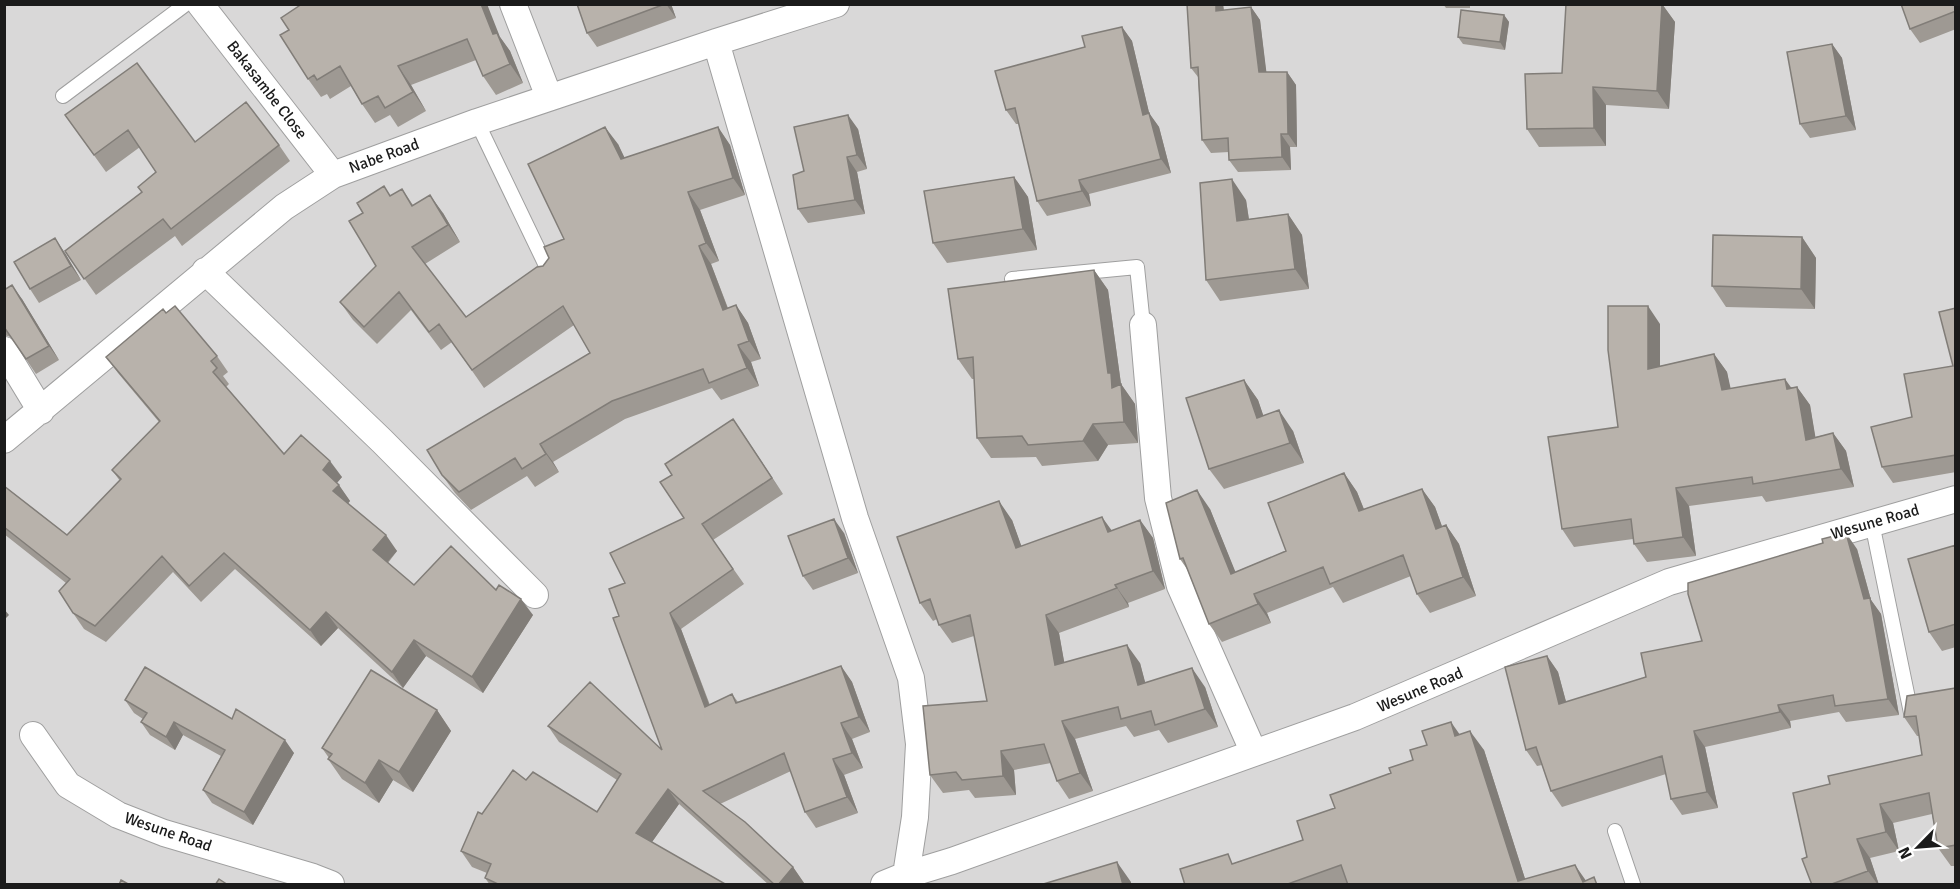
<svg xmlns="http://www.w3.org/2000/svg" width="1960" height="889" font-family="Signika,sans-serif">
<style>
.residential{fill:#d9d8d8}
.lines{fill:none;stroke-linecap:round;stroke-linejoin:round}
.service-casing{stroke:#9f9f9f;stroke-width:16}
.minor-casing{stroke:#9f9f9f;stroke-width:28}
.service{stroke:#fff;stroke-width:14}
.minor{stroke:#fff;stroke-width:26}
.wall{fill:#9e9993}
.shaded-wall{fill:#817d78}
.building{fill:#b8b2ab;stroke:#817d78;stroke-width:1.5}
.labels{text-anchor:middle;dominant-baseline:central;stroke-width:5;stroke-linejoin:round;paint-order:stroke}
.street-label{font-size:16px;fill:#1b1b1b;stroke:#fff}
</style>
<rect width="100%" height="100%" fill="#eceae1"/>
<path class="residential" d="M 5,5 L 1955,5 L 1955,884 L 5,884 Z"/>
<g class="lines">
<defs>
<path id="service" d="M 63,96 L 186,4
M 477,122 L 551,276
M 1012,279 L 1137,267 L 1143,325
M 1872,523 L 1911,713
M 1615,831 L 1633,884"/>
<path id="minor" d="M 200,4 L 333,175
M 513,4 L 549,97
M 716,42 L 855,518 L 911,678 L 919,744 L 915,817 L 906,875
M 205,271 L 382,441 L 535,595
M 1143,325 L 1158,498 L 1180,586 L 1254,753
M 4,350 L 41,411
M 4,440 L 284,207 L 333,175 L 477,122 L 716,42 L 836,4
M 33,735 L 68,785 L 118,815 L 164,833 L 313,877 L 331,884
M 884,884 L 906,875 L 952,861 L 1355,717 L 1669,582 L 1956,499"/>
</defs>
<use href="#service" class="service-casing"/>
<use href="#minor" class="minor-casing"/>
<use href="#service" class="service"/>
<use href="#minor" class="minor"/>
</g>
<path class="wall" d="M 577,4 L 671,4 L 676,18 L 597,47 L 587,33 Z
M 1187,4 L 1223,4 L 1224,10 L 1251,7 L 1260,20 L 1266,72 L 1287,72 L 1296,85 L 1297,147 L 1290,147 L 1291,170 L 1238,172 L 1229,160 L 1229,152 L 1211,153 L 1202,140 L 1198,77 L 1191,68 Z
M 1443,4 L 1470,4 L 1470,8 L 1446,8 Z
M 1566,4 L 1662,4 L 1675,22 L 1669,109 L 1606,105 L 1606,146 L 1539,147 L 1527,129 L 1562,73 Z
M 1956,4 L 1956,29 L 1920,43 L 1910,29 Z
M 1504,15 L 1509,22 L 1505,50 L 1463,44 L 1458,37 Z
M 1122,27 L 1132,41 L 1149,113 L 1159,127 L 1171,173 L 1089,194 L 1091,206 L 1047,216 L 1037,201 L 1019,124 L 1016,124 L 1006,110 L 1085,47 Z
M 289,30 L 500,37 L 510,51 L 523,83 L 496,95 L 483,76 L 476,60 L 411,85 L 426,111 L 398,127 L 390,115 L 375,123 L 362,104 L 351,86 L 330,99 L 327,94 L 321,97 L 308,79 Z
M 1832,44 L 1842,58 L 1856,130 L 1810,138 L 1800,124 Z
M 65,115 L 195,142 L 279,145 L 290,161 L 182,246 L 175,236 L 96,295 L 65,251 L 142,193 L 156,172 L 140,147 L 106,172 Z
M 718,127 L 730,145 L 745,195 L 700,210 L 719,261 L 711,264 L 728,308 L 736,305 L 748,323 L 761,359 L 751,362 L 759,386 L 721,400 L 712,388 L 625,419 L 553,462 L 559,472 L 535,487 L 527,476 L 471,510 L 455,493 L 442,475 L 590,353 L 574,325 L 484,388 L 452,342 L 441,350 L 411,310 L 377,344 L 353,320 L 340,302 L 376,266 L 391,196 L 402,189 L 413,205 L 443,213 L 460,242 L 425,264 L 466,317 L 543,266 L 564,239 L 618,144 L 624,158 Z
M 858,129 L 867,169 L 857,172 L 865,214 L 808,223 L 798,209 L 804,171 Z
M 1014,177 L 1028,197 L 1037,250 L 947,263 L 933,243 Z
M 1246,200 L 1249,219 L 1288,214 L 1302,235 L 1309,289 L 1220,301 L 1206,280 Z
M 1802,237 L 1816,258 L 1815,309 L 1726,307 L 1712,286 Z
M 65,253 L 81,280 L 39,303 L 30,289 Z
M 1094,270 L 1108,290 L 1121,384 L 1135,404 L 1138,443 L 1108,445 L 1098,461 L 1042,466 L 1036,457 L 991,458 L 977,438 L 974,379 L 972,379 L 958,359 Z
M 4,290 L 22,299 L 59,360 L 36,374 L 11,337 L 4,335 Z
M 1956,308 L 1956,472 L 1893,483 L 1882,467 L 1912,417 L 1953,366 Z
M 166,313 L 217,356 L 228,372 L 223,376 L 229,384 L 226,387 L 284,454 L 342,477 L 337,483 L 350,501 L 348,503 L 397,551 L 388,563 L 414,585 L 496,590 L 533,615 L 483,693 L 426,656 L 403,688 L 338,628 L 321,646 L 235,569 L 201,602 L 173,572 L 106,642 L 84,629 L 73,613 L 66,583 L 4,534 L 4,486 L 67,535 L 120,481 L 112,470 L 159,422 L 118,373 L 106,357 Z
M 1660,324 L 1660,366 L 1714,354 L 1727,372 L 1730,389 L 1797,387 L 1810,405 L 1815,437 L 1833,433 L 1846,451 L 1854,487 L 1766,502 L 1762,496 L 1689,506 L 1696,556 L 1647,562 L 1634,544 L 1633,539 L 1574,547 L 1562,529 L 1618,427 Z
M 1244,380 L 1258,400 L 1263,415 L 1293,431 L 1304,463 L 1224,489 L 1209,469 Z
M 733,419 L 783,494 L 713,540 L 744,584 L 681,629 L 710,705 L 732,694 L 738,702 L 841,666 L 852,682 L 870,732 L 852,739 L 863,768 L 844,775 L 858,813 L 816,828 L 805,812 L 791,771 L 720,804 L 793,867 L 804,883 L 802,885 L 769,885 L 679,804 L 652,842 L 727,885 L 490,885 L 485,878 L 487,873 L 472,867 L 461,851 L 482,814 L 526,780 L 597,812 L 617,780 L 559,742 L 548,726 L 662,750 L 619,616 L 625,583 L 684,518 L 672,475 Z
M 1344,473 L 1357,492 L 1364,509 L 1422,489 L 1435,507 L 1442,527 L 1446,525 L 1459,544 L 1476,596 L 1430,613 L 1417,594 L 1411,576 L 1343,603 L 1333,587 L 1267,613 L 1271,623 L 1222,642 L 1209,624 L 1187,569 L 1180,559 L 1210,509 L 1235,572 L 1286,551 Z
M 1012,520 L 1021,546 L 1112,531 L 1140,520 L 1153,538 L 1165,589 L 1128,603 L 1129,607 L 1059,633 L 1064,662 L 1140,663 L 1145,683 L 1205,687 L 1218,727 L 1168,743 L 1159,730 L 1134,737 L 1126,726 L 1075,739 L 1093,791 L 1069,799 L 1057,781 L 1051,763 L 1014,770 L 1016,795 L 975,798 L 969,790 L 943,793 L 930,775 L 987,701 L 974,636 L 952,643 L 939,625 L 937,619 L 933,621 L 920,603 Z
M 844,533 L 858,573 L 813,590 L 803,576 Z
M 1956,545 L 1956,647 L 1942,651 L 1929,632 Z
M 1857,549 L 1871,600 L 1881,614 L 1899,715 L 1846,722 L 1839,712 L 1790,721 L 1791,728 L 1705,747 L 1718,808 L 1682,815 L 1671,799 L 1666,774 L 1562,807 L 1551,791 L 1542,765 L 1537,766 L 1526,750 L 1547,656 L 1558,672 L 1566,702 L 1646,677 L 1702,641 Z
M 1956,688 L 1956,866 L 1951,866 L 1938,848 L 1932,814 L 1893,823 L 1899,851 L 1870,858 L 1879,885 L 1812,885 L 1807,857 L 1830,784 L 1922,755 L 1919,736 L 1917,736 L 1904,717 Z
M 125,700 L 232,719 L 294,753 L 253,825 L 212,803 L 203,790 L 221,756 L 183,735 L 175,750 L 150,735 L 141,722 L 143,719 L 134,713 Z
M 437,710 L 451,731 L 413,792 L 393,780 L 379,803 L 342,779 L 328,759 L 329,758 L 322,748 Z
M 1459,734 L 1484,750 L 1525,879 L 1586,880 L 1599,885 L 1185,885 L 1235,863 L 1303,840 L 1335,808 L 1413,760 Z"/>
<path class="shaded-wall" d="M 481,4 L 487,4 L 500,37 L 510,51 L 523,83 L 510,64 L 493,34 Z
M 666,4 L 671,4 L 676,18 Z
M 1216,4 L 1223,4 L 1225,24 L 1216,11 Z
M 1662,4 L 1675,22 L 1669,109 L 1657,91 Z
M 1251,7 L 1260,20 L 1268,85 L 1259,72 Z
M 1504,15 L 1509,22 L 1505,50 L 1500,42 Z
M 1122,27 L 1132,41 L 1153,129 L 1143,115 Z
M 1832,44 L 1842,58 L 1856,130 L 1846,116 Z
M 398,66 L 411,85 L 426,111 L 413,92 Z
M 1287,72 L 1296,85 L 1297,147 L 1288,134 Z
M 1593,87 L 1606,105 L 1606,146 L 1594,128 Z
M 1149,113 L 1159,127 L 1171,173 L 1161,159 Z
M 848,115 L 858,129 L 867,169 L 857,155 Z
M 605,127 L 618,144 L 634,177 L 621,159 Z
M 718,127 L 730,145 L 745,195 L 733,178 Z
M 1281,134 L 1290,147 L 1291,170 L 1282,157 Z
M 847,157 L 857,172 L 865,214 L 855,200 Z
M 1014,177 L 1028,197 L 1037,250 L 1023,229 Z
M 1232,179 L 1246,200 L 1252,241 L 1237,221 Z
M 1079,180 L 1089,194 L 1091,206 L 1082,191 Z
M 688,192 L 700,210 L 719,261 L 706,243 Z
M 430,195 L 443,213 L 460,242 L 448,225 Z
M 1288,214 L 1302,235 L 1309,289 L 1295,269 Z
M 1802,237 L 1816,258 L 1815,309 L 1801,289 Z
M 55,238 L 65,253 L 81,280 L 71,266 Z
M 699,246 L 711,264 L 735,328 L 723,310 Z
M 1094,270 L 1108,290 L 1121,384 L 1135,404 L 1138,443 L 1124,422 L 1108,373 Z
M 12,285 L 22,299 L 59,360 L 49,346 Z
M 736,305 L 748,323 L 761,359 L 749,341 Z
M 1648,306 L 1660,324 L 1660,387 L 1648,369 Z
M 738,345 L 751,362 L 759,386 L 747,368 Z
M 1714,354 L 1727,372 L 1735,408 L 1722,390 Z
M 1785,379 L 1798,397 L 1787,389 Z
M 1244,380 L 1258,400 L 1271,438 L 1257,418 Z
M 1797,387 L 1810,405 L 1819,458 L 1806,440 Z
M 1279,410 L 1293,431 L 1304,463 L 1290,443 Z
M 733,419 L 744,435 L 783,494 L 772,478 Z
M 1093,424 L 1108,445 L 1098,461 L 1083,441 Z
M 1833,433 L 1846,451 L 1854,487 L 1841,469 Z
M 540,444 L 553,462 L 559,472 L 546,454 Z
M 330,461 L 342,477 L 334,486 L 323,470 Z
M 1344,473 L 1357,492 L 1372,530 L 1359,511 Z
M 339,485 L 350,501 L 345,507 L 333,491 Z
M 1676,488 L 1689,506 L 1696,556 L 1683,537 Z
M 1422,489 L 1435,507 L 1450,548 L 1436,529 Z
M 1197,490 L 1210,509 L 1244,593 L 1231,574 Z
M 999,501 L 1012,520 L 1029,567 L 1016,548 Z
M 1102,517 L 1115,535 L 1108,532 Z
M 834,519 L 844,533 L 858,573 L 848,558 Z
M 1140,520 L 1153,538 L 1165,589 L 1153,571 Z
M 1446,525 L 1459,544 L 1476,596 L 1463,577 Z
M 1846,533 L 1857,549 L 1871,600 L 1881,614 L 1899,715 L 1888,699 L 1864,599 Z
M 386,535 L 397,551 L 384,566 L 373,550 Z
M 1115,585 L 1128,603 L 1129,607 L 1117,588 Z
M 1254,594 L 1267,613 L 1271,623 L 1258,604 Z
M 521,599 L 533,615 L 483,693 L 472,677 Z
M 4,609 L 9,615 L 4,620 Z
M 326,612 L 338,628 L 321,646 L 310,630 Z
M 670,613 L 681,629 L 716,723 L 705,707 Z
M 1046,615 L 1059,633 L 1068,683 L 1055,665 Z
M 414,640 L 426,656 L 403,688 L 392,672 Z
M 1127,645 L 1140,663 L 1151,704 L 1138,685 Z
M 1547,656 L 1558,672 L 1571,720 L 1559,704 Z
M 841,666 L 852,682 L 870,732 L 859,717 Z
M 1192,668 L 1205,687 L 1218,727 L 1205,709 Z
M 1778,705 L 1790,721 L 1791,728 L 1780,712 Z
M 437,710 L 451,731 L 413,792 L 399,772 Z
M 1062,721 L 1075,739 L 1093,791 L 1080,773 Z
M 174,722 L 183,735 L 175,750 L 166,737 Z
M 1451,722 L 1465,742 L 1455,736 Z
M 841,723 L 852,739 L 863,768 L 852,753 Z
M 1470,731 L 1484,750 L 1527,885 L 1518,881 Z
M 1694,731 L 1705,747 L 1718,808 L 1707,792 Z
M 285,740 L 294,753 L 253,825 L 244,812 Z
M 1001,751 L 1014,770 L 1016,795 L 1003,776 Z
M 833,759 L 844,775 L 858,813 L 847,797 Z
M 379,760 L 393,780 L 379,803 L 365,783 Z
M 668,789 L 679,804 L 647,849 L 636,833 Z
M 1880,804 L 1893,823 L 1899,851 L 1886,832 Z
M 1857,839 L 1870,858 L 1879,885 L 1878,885 L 1868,871 Z
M 1117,862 L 1131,882 L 1131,885 L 1123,885 Z
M 1575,865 L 1589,885 L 1583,882 Z
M 793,867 L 804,883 L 802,885 L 778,885 Z"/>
<path class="building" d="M 302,4 L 481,4 L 493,34 L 497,33 L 510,64 L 483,76 L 467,39 L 398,66 L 413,92 L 385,108 L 378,96 L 362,104 L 340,66 L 317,80 L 314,75 L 308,79 L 280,35 L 289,30 L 281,18 Z
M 577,4 L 665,4 L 587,33 Z
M 1187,4 L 1216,4 L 1216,11 L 1251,7 L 1259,72 L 1287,72 L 1288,134 L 1281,134 L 1282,157 L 1229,160 L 1228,138 L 1202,140 L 1198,67 L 1191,68 Z
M 1566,4 L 1662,4 L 1657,91 L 1593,87 L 1594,128 L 1527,129 L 1525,74 L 1562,73 Z
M 1901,4 L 1956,4 L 1956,11 L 1910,29 Z
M 1461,10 L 1504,15 L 1500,42 L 1458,37 Z
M 1122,27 L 1143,115 L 1149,113 L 1161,159 L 1079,180 L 1082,191 L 1037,201 L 1015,108 L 1006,110 L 995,71 L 1085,47 L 1082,36 Z
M 1832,44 L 1846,116 L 1800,124 L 1787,52 Z
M 137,63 L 195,142 L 246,102 L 279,145 L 171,229 L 163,219 L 84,279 L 65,251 L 142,192 L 138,187 L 156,172 L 128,130 L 94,155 L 65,115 Z
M 848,115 L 857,155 L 847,157 L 855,200 L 798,209 L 793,175 L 804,171 L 794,127 Z
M 605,127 L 621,159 L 718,127 L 733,178 L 688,192 L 706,243 L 699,246 L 723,310 L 736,305 L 749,341 L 738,345 L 747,368 L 709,383 L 703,369 L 612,401 L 540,444 L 546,454 L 522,469 L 515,458 L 459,492 L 442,475 L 427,450 L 590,353 L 563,306 L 472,370 L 439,324 L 429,332 L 399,292 L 364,327 L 340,302 L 376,266 L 349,221 L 363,213 L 357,203 L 384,186 L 390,196 L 402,189 L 412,206 L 430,195 L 448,225 L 412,247 L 466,317 L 537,267 L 543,266 L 549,258 L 544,247 L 564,239 L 528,164 Z
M 1014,177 L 1023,229 L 933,243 L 924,191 Z
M 1232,179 L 1237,221 L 1288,214 L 1295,269 L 1206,280 L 1200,183 Z
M 1713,235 L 1802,237 L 1801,289 L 1712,286 Z
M 55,238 L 71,266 L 30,289 L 14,262 Z
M 1094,270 L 1108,373 L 1111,373 L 1112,388 L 1121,384 L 1124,422 L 1093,424 L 1083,441 L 1028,445 L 1022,436 L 977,438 L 973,357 L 958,359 L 948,289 Z
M 12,285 L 49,346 L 26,359 L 4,327 L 4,290 Z
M 175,306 L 217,356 L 211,361 L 217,368 L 213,372 L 284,454 L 301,435 L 330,461 L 323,470 L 339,485 L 333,491 L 386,535 L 373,550 L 414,585 L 451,546 L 496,590 L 499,585 L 521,599 L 472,677 L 414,640 L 392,672 L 326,612 L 310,630 L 224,553 L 189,586 L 162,556 L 95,626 L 73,613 L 59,591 L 70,579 L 4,527 L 4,486 L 67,535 L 121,479 L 112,470 L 160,421 L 106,357 L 163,309 L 166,313 Z
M 1608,306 L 1648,306 L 1648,369 L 1714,354 L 1722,390 L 1785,379 L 1787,389 L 1797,387 L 1806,440 L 1833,433 L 1841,469 L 1753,484 L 1752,477 L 1676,488 L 1683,537 L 1634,544 L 1631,519 L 1562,529 L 1548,437 L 1618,427 L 1608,350 Z
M 1956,308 L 1956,455 L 1882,467 L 1871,427 L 1912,417 L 1904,374 L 1953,366 L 1939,312 Z
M 1244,380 L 1257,418 L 1279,410 L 1290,443 L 1209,469 L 1186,398 Z
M 733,419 L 772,478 L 702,524 L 733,569 L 670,613 L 705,707 L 732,694 L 736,703 L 841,666 L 859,717 L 841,723 L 852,753 L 833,759 L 847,797 L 805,812 L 784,753 L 703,791 L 745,822 L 793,867 L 778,885 L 775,885 L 668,789 L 636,833 L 727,885 L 500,885 L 485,878 L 491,864 L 461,851 L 478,812 L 482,814 L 513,770 L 526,780 L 533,772 L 597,812 L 621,774 L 548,726 L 590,682 L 662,750 L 613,618 L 619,616 L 609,589 L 625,583 L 610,553 L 684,518 L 660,482 L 672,475 L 665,464 Z
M 1344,473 L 1359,511 L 1422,489 L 1436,529 L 1446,525 L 1463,577 L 1417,594 L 1403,555 L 1330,584 L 1323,567 L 1254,594 L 1258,604 L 1209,624 L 1183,558 L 1180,559 L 1166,503 L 1197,490 L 1231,574 L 1286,551 L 1268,503 Z
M 999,501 L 1016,548 L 1102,517 L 1108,532 L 1140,520 L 1153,571 L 1115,585 L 1117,588 L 1046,615 L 1055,665 L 1127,645 L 1138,685 L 1192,668 L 1205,709 L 1155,725 L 1151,711 L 1121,719 L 1118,707 L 1062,721 L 1080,773 L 1057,781 L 1044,744 L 1001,751 L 1003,776 L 962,780 L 956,772 L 930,775 L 923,706 L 987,701 L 970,615 L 939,625 L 930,599 L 920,603 L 897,537 Z
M 834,519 L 848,558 L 803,576 L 788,536 Z
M 1846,533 L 1864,599 L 1870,598 L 1888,699 L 1835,706 L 1833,695 L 1778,705 L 1780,712 L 1694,731 L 1707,792 L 1671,799 L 1662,756 L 1551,791 L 1536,747 L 1526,750 L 1505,667 L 1547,656 L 1559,704 L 1646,677 L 1641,653 L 1702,641 L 1688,594 L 1688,583 L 1823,543 L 1822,539 Z
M 1956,545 L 1956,624 L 1929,632 L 1908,559 Z
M 145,667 L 232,719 L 236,709 L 285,740 L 244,812 L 203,790 L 225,750 L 174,722 L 166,737 L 141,722 L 147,713 L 125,700 Z
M 371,670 L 437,710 L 399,772 L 379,760 L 365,783 L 328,759 L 332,754 L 322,748 Z
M 1956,688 L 1956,845 L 1938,848 L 1929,793 L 1880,804 L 1886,832 L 1857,839 L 1868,871 L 1829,885 L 1812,885 L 1802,859 L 1807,857 L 1793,793 L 1830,784 L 1828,776 L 1922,755 L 1916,716 L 1904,717 L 1907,696 Z
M 1451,722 L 1455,736 L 1470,731 L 1518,881 L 1575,865 L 1583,882 L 1594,877 L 1597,885 L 1348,885 L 1341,865 L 1285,885 L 1185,885 L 1180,869 L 1228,854 L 1232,864 L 1303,840 L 1297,821 L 1335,808 L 1330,795 L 1391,773 L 1389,768 L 1413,760 L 1410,750 L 1427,745 L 1422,731 Z
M 1117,862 L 1123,885 L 1040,885 Z
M 219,879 L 228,885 L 215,885 Z
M 121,880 L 130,885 L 119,885 Z"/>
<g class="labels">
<g class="street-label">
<text transform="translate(267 90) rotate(52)">Bakasambe Close</text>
<text transform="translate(384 156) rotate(-20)">Nabe Road</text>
<text transform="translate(1875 522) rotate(-16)">Wesune Road</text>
<text transform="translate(1420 690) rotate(-23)">Wesune Road</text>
<text transform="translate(168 832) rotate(19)">Wesune Road</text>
</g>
</g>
<rect width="1960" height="889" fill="none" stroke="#1b1b1b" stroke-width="12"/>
<g transform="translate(1918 847) rotate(245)" stroke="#ffffff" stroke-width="4.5" paint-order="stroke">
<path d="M0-4.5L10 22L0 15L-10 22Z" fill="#1b1b1b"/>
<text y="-9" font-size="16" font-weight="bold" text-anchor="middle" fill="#1b1b1b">N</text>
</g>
</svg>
